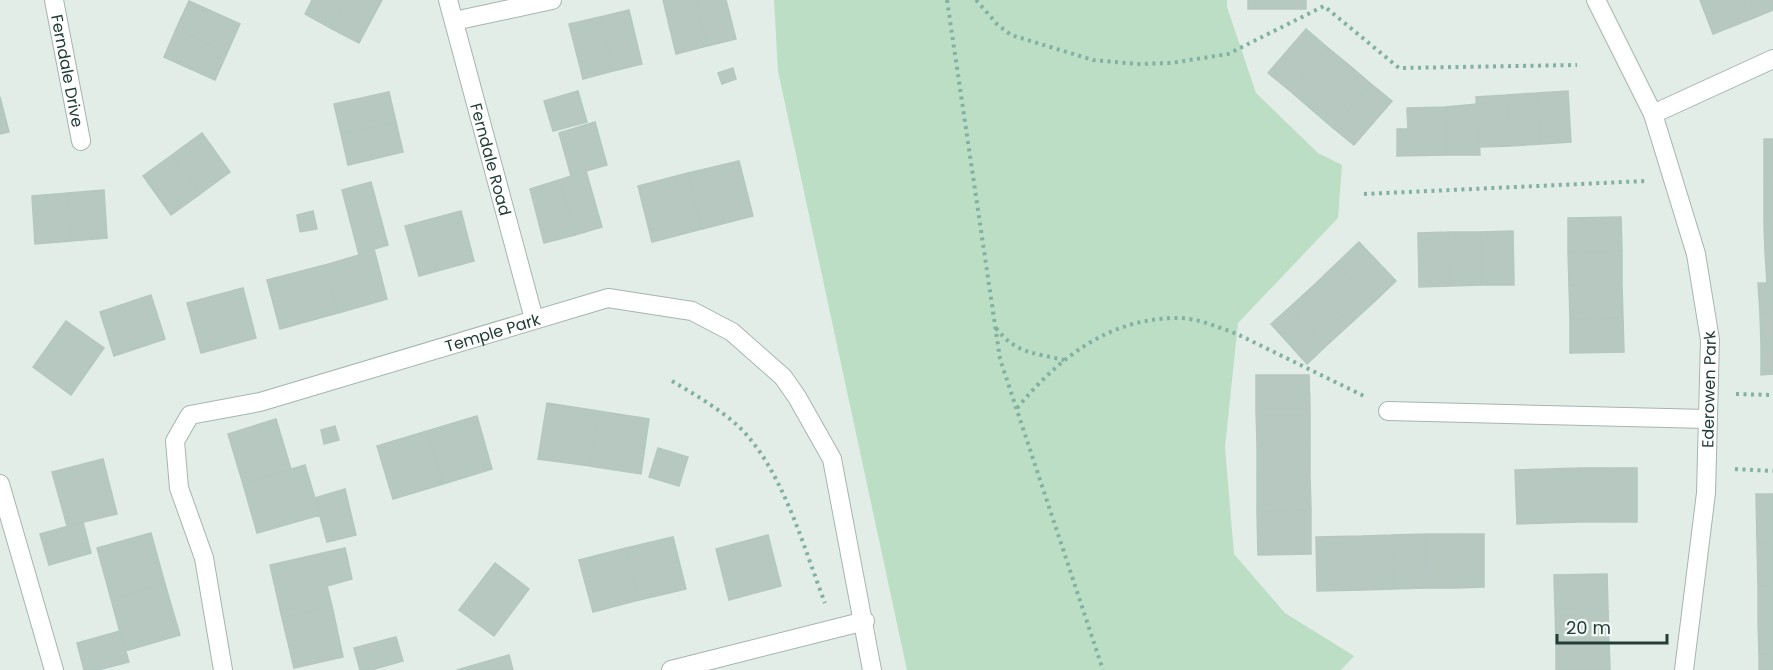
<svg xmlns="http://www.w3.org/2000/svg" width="1773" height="670" font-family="Poppins,sans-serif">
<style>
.green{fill:#bbdec5}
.building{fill:#b7c8c1;stroke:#b4c7c0;stroke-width:1.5}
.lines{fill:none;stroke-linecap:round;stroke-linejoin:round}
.minor-casing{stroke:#a5b5af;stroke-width:20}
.path{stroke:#82b1a4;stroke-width:4;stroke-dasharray:3 4.5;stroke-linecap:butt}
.minor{stroke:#fff;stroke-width:18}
.labels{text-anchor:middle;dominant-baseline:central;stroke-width:5;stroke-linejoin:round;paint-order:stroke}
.street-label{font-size:16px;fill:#223e37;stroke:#f3f9f6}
</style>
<rect width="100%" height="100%" fill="#e2ede8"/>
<path class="green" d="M 774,0 L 1227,0 L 1227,7 L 1256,93 L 1318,153 L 1342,165 L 1338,218 L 1238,323 L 1225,447 L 1234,554 L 1285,613 L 1354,656 L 1341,670 L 907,670 L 778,71 Z"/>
<path class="building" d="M 312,0 L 347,0 L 332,29 L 305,14 Z
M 347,0 L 382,0 L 359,43 L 332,29 Z
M 663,0 L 695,0 L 707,46 L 676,54 Z
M 695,0 L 726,0 L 736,39 L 707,46 Z
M 1248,0 L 1306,0 L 1306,9 L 1248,9 Z
M 1700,0 L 1749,0 L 1756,17 L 1713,34 Z
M 1749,0 L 1773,0 L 1773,10 L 1756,17 Z
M 189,1 L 240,24 L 227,53 L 176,29 Z
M 629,10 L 642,64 L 613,71 L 600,17 Z
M 600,17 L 613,71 L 583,79 L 569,24 Z
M 176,29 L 227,53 L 215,80 L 164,57 Z
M 1306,29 L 1327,47 L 1290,91 L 1268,73 Z
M 1327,47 L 1349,65 L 1312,110 L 1290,91 Z
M 1349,65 L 1370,83 L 1333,128 L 1312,110 Z
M 733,68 L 736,79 L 722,84 L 718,73 Z
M 1370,83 L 1392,101 L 1354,145 L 1333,128 Z
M 578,91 L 587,122 L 553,131 L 544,101 Z
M 1568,91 L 1571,142 L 1541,144 L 1537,93 Z
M 389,92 L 396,122 L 341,134 L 334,104 Z
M 1537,93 L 1541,144 L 1510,146 L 1507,95 Z
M 1507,95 L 1510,146 L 1479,147 L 1476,97 Z
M 0,97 L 9,132 L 0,134 Z
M 1477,104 L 1480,155 L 1447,155 L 1446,107 Z
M 1446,107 L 1447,155 L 1397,156 L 1397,129 L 1408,129 L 1407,108 Z
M 396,122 L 403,152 L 348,165 L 341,134 Z
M 595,122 L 607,165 L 586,171 L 602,227 L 575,235 L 559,180 L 571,176 L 559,133 Z
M 202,133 L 230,172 L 200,194 L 172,155 Z
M 1764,139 L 1773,139 L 1773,177 L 1764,178 Z
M 172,155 L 200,194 L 171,215 L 143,176 Z
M 739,161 L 753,216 L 702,229 L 688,173 Z
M 688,173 L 702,229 L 652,242 L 638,186 Z
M 1773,177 L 1773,222 L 1764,222 L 1764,178 Z
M 559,180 L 575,235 L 544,243 L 530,189 Z
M 371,182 L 388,245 L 374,249 L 387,299 L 338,313 L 325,265 L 359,255 L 342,190 Z
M 104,190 L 107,238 L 71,241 L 68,193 Z
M 68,193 L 71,241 L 35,244 L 32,196 Z
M 313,211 L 317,229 L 300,232 L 297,215 Z
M 461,211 L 474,261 L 419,276 L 405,226 Z
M 1621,217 L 1622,251 L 1568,252 L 1568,218 Z
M 1764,222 L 1773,222 L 1773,252 L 1765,253 Z
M 1513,231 L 1514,285 L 1481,285 L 1481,232 Z
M 1448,232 L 1449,286 L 1419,287 L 1418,233 Z
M 1448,232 L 1481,232 L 1481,285 L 1449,286 Z
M 1359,242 L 1396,281 L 1374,302 L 1337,263 Z
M 1622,251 L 1622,285 L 1569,285 L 1568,252 Z
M 1773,252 L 1773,283 L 1767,283 L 1765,253 Z
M 1337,263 L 1374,302 L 1350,324 L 1314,285 Z
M 325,265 L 338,313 L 280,329 L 267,280 Z
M 1758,283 L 1773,283 L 1773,313 L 1760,314 Z
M 1314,285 L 1350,324 L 1326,346 L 1290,307 Z
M 1569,285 L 1622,285 L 1623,318 L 1570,319 Z
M 243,288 L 256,338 L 201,353 L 187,303 Z
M 151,295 L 165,339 L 114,356 L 100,312 Z
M 1290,307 L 1326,346 L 1307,364 L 1271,324 Z
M 1773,313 L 1773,344 L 1761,344 L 1760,314 Z
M 1623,318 L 1624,352 L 1570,353 L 1570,319 Z
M 66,321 L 104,348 L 71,395 L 33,367 Z
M 1761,344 L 1773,344 L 1773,374 L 1761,375 Z
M 1256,375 L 1309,375 L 1310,409 L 1256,409 Z
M 547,403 L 598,411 L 590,466 L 538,459 Z
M 1256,409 L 1310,409 L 1310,443 L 1257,443 Z
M 598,411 L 649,419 L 641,474 L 590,466 Z
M 477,416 L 492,469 L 443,484 L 427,431 Z
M 276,419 L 291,469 L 243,484 L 228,434 Z
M 335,426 L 339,440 L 324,444 L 321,430 Z
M 427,431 L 443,484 L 393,499 L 377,446 Z
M 1257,443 L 1310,443 L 1310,477 L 1257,477 Z
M 658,448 L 688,457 L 679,486 L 649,477 Z
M 103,459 L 117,514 L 67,526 L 52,472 Z
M 305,465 L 320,515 L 257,533 L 243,484 Z
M 1578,468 L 1579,522 L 1547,523 L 1546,469 Z
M 1578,468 L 1611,468 L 1611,522 L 1579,522 Z
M 1611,468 L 1637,468 L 1637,522 L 1611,522 Z
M 1546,469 L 1547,523 L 1517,524 L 1515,470 Z
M 1257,477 L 1310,477 L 1311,510 L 1257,511 Z
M 345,489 L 356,535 L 327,542 L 315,498 Z
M 1756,494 L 1773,494 L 1773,542 L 1757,543 Z
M 1311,510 L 1311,554 L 1258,555 L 1257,511 Z
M 83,522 L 91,553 L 49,565 L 40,534 Z
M 151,533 L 165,584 L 111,599 L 97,548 Z
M 1425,534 L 1426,588 L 1393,589 L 1392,535 Z
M 1425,534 L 1458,534 L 1458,588 L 1426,588 Z
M 1458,534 L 1484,534 L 1484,587 L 1458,588 Z
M 768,535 L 781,586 L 729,600 L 716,549 Z
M 1392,535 L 1393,589 L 1363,590 L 1362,536 Z
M 1362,536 L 1363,590 L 1317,591 L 1316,537 Z
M 673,537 L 686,589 L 639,600 L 626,548 Z
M 1773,542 L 1773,586 L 1758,586 L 1757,543 Z
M 345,548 L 352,579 L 327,586 L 332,606 L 282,618 L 270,565 Z
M 626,548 L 639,600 L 593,612 L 579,560 Z
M 495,563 L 529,589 L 494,636 L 459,610 Z
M 1607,574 L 1608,608 L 1555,609 L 1554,575 Z
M 165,584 L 180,635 L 125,651 L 111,599 Z
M 1758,586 L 1773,586 L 1773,620 L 1758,620 Z
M 332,606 L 343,657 L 294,668 L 282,618 Z
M 1608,608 L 1609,642 L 1556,643 L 1555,609 Z
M 1758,620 L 1773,620 L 1773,654 L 1759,654 Z
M 120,631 L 129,662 L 98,670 L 84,670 L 77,643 Z
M 396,637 L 403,661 L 371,670 L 360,670 L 354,648 Z
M 1609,642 L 1610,670 L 1556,670 L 1556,643 Z
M 1759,654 L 1773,654 L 1773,670 L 1759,670 Z
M 509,655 L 513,670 L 457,670 Z"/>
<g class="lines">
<defs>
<g id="minor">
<path id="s1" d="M 54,0 L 81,141"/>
<path id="s2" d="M 448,0 L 534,319"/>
<path d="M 1596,0 L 1653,114"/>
<path d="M 454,21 L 552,0"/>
<path d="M 1388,411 L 1707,419"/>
<path d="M 0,484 L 54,670"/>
<path id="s3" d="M 223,670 L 204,558 L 179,488 L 175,441 L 190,415 L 260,402 L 608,298 L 692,311 L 732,332 L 783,377 L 797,397 L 832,459 L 872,670"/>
<path d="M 671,670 L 865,621"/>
<path id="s4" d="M 1684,670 L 1706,493 L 1710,340 L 1696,254 L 1653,114 L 1773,59"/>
</g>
</defs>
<use href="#minor" class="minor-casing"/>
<path class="path" d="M 947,0 L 1000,359 L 1103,670
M 976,0 L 997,24 L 1011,35 L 1093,60 L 1137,64 L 1171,63 L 1228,54 L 1324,6 L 1399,68 L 1577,65
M 1364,194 L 1645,181
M 996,328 C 1015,353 1034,353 1064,360
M 672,381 C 694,394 718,408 737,425 C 782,467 803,546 825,603
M 1736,394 L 1773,395
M 1017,408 C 1058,359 1107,319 1175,318 C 1195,317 1218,327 1237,334 L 1366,397
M 1735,469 L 1773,471"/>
<use href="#minor" class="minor"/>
</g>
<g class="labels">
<g class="street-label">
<text stroke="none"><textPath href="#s1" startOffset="72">Ferndale Drive</textPath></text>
<text stroke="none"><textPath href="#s2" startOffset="165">Ferndale Road</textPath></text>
<text stroke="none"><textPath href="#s3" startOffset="579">Temple Park</textPath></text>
<text stroke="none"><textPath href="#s4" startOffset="282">Ederowen Park</textPath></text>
</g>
</g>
<path d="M1557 634v9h110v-9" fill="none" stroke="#223e37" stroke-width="3"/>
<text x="1566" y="634" font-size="18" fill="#223e37" stroke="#f3f9f6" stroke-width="4.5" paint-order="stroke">20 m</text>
</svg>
